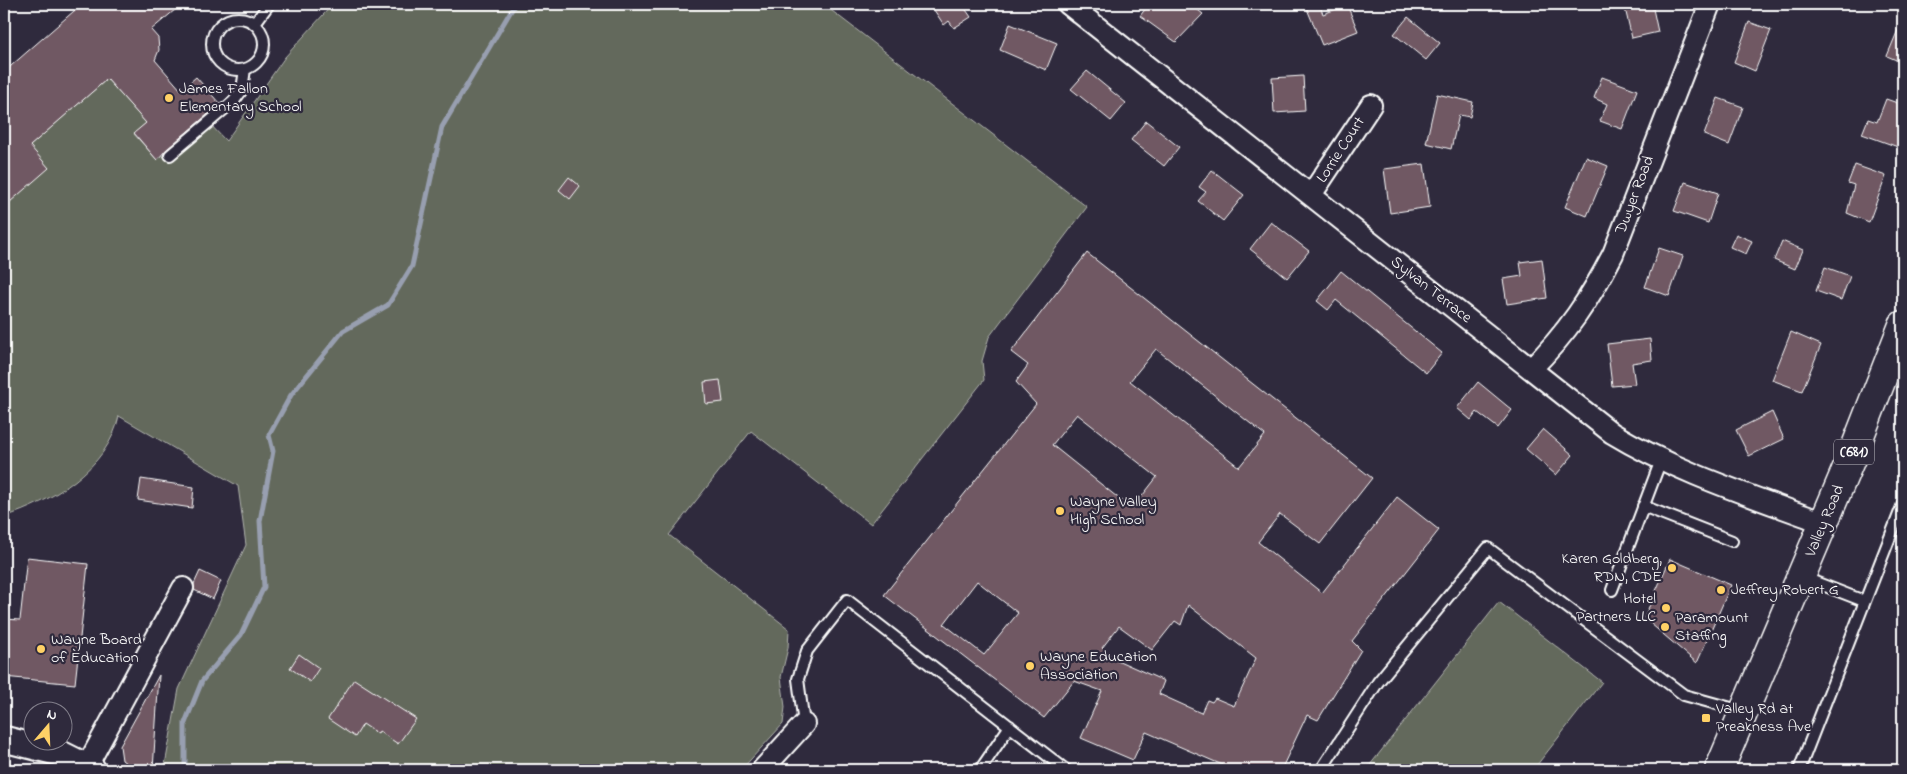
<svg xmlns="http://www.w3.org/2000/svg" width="1907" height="774" font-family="'Indie Flower',sans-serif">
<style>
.green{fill:#63695c;stroke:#b1b4ae}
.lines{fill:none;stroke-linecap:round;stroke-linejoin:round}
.stream{stroke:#989fb0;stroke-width:5}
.building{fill:#705864;stroke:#fff;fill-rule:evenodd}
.service-casing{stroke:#fff;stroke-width:14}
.minor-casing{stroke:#fff;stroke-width:24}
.tertiary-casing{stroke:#fff;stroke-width:29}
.primary-casing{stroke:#fff;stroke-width:31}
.service{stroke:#2f2a3d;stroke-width:10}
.minor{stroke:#2f2a3d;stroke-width:20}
.tertiary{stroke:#2f2a3d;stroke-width:25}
.primary{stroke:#2f2a3d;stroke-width:28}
.poi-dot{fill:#ffd166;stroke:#2f2a3d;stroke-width:2}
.labels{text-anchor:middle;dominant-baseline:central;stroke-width:4.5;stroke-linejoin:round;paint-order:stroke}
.shield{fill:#2f2a3d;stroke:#c1bfc5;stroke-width:1}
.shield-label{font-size:15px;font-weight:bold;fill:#fff}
.poi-label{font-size:16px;fill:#fff;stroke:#2f2a3d;text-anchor:start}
.street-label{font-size:16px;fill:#fff;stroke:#2f2a3d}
</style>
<rect width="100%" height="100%" fill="#2f2a3d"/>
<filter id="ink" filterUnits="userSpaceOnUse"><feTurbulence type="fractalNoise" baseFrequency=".02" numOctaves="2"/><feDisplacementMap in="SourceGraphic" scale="10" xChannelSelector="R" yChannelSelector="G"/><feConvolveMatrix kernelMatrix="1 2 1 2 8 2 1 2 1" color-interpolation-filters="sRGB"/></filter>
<g filter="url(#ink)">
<path class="green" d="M 333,4 L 823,4 L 1087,207 L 989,337 L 982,361 L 984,380 L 871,524 L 751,431 L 669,535 L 789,629 L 788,648 L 781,677 L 785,707 L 783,724 L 741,770 L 169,770 L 165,765 L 179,689 L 246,545 L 238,486 L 119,416 C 108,469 51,502 4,517 L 4,205 L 10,202 L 30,146 L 107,79 L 146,123 L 134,134 L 157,160 L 205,119 L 226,141 L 285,57 Z
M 1499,602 L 1602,682 L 1533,770 L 1366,770 Z"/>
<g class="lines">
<path class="stream" d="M 185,770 L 185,723 L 202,681 L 241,635 L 264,587 L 260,521 L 273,451 L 269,435 L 291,395 L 343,331 L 388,305 L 412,266 L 442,127 L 515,4"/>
</g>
<path class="building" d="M 82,4 L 182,4 L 151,30 L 158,38 L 159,50 L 155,60 L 181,90 L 196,77 L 220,104 L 166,150 L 157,160 L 134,133 L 146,123 L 107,79 L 30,146 L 49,168 L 10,202 L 4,194 L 4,72 Z
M 930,4 L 962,4 L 971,17 L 954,28 L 949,21 L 944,25 Z
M 1149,4 L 1176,4 L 1183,9 L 1190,4 L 1203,14 L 1176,42 L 1140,16 Z
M 1305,4 L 1319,4 L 1323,14 L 1347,5 L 1358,31 L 1322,45 Z
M 1624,4 L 1652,4 L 1658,32 L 1632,38 Z
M 1408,17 L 1440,43 L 1426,60 L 1394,34 Z
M 1903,18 L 1903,63 L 1887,56 Z
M 1749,22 L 1771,30 L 1755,71 L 1734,62 Z
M 1010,24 L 1057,43 L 1046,70 L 1000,50 Z
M 1087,71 L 1126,103 L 1111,121 L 1071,89 Z
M 1303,76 L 1305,111 L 1274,113 L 1272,78 Z
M 1602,77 L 1637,90 L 1622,129 L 1600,121 L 1607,104 L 1594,98 Z
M 1437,94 L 1473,102 L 1470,117 L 1459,115 L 1451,149 L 1426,143 Z
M 1718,98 L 1743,107 L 1729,145 L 1704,135 Z
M 1886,99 L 1903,105 L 1903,132 L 1898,147 L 1862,134 L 1868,119 L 1877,122 Z
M 1146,121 L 1179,147 L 1164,166 L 1131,140 Z
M 1586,157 L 1608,166 L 1587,216 L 1565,207 Z
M 1424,164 L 1430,207 L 1390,213 L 1384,169 Z
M 1855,165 L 1886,176 L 1869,222 L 1847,213 L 1854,185 L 1848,183 Z
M 1212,170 L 1244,195 L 1223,221 L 1198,201 L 1206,192 L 1199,187 Z
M 569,177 L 580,186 L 570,199 L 559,190 Z
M 1685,182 L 1718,193 L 1708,223 L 1674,211 Z
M 1271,222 L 1309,251 L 1287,278 L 1250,249 Z
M 1736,234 L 1752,241 L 1746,254 L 1730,247 Z
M 1782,241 L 1803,250 L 1795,269 L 1774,260 Z
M 1659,248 L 1683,256 L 1669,296 L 1645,287 Z
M 1087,253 L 1372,478 L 1320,544 L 1280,514 L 1258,542 L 1322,593 L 1397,497 L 1439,530 L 1352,641 L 1361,650 L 1318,720 L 1307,715 L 1281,770 L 1234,770 L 1146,732 L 1133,760 L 1081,738 L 1102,691 L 1074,681 L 1044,718 L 884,595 L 1036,404 L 1016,382 L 1028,365 L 1011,352 ZM 1156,349 L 1265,435 L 1239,467 L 1130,381 ZM 1077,414 L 1157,477 L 1132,509 L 1052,445 ZM 977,581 L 1018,613 L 984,655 L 944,624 ZM 1188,605 L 1256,658 L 1234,706 L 1215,698 L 1212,702 L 1207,700 L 1201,713 L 1159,694 L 1164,681 L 1117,660 L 1102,648 L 1119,626 L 1152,650 L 1175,621 L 1181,625 Z
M 1542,259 L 1547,298 L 1507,304 L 1503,279 L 1522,276 L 1520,262 Z
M 1825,267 L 1850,276 L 1841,300 L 1816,291 Z
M 1341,271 L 1442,353 L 1426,373 L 1336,300 L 1328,310 L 1317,301 Z
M 1791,332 L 1821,345 L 1802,391 L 1772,380 Z
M 1650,339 L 1652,360 L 1632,363 L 1635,384 L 1612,386 L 1607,344 Z
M 720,380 L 723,402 L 706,404 L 704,382 Z
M 1478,382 L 1512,410 L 1498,428 L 1477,412 L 1471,420 L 1457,408 Z
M 1772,412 L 1784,439 L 1749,456 L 1736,430 Z
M 1543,429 L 1573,455 L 1556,475 L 1526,449 Z
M 141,479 L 194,487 L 192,508 L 138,500 Z
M 27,557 L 88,564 L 75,684 L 4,677 L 4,619 L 20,620 Z
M 1670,559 L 1731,585 L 1697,663 L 1644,618 Z
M 200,571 L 221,581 L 213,599 L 194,590 L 194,584 Z
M 299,654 L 319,668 L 310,682 L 290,668 Z
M 159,675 L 153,770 L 135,770 L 122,760 L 120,746 Z
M 354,679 L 416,719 L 398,744 L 379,731 L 378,734 L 363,724 L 355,737 L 328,719 Z"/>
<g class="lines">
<defs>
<path id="service" d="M212 44a26 26 0 1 1 52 0a26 26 0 1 1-52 0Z
M 255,23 L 269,4
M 170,155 L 234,101 L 242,90 L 245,69
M 1643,506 L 1732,541
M 1802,577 L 1864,601
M 1612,590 L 1661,460
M 804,724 L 798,679 L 807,651 L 847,600 L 1066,770
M 980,770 L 1010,726
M 1321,770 L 1378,682 L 1488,548 L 1684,695 L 1742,711
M 1799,770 L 1903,504"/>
<path id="minor" d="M 1068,4 L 1612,433 C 1678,473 1752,496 1824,523
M 1311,195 L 1371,105
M 1531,369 C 1567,333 1590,299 1613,254 L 1710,4
M 87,766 L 183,588
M 762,770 L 804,724"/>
<path id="tertiary" d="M 4,739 L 59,753 L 93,770"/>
<path id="primary" d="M 1719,770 L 1852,456 L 1903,325"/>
</defs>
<use href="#service" class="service-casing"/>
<use href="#minor" class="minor-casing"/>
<use href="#tertiary" class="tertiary-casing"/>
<use href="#primary" class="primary-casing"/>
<use href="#service" class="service"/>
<use href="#minor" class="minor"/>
<use href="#tertiary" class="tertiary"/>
<use href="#primary" class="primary"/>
</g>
</g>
<g class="poi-dot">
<circle cx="169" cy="98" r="5"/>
<circle cx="1060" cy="511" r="5"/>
<circle cx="1672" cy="568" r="5"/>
<circle cx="1721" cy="590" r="5"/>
<circle cx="1666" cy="608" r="5"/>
<circle cx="1665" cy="627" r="5"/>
<circle cx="41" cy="649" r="5"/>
<circle cx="1030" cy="666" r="5"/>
<rect x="1701" y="713" width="10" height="10" rx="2.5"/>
</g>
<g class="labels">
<rect class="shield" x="1834" y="439.5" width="40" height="25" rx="4"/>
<g class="shield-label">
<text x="1854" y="452">(681)</text>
</g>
<g class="poi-label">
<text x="179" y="89">James Fallon<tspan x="179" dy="18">Elementary School</tspan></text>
<text x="1070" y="502">Wayne Valley<tspan x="1070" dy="18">High School</tspan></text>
<text x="1662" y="559" text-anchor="end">Karen Goldberg,<tspan x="1662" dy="18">RDN, CDE</tspan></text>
<text x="1731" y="590">Jeffrey Robert G</text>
<text x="1656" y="599" text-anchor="end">Hotel<tspan x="1656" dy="18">Partners LLC</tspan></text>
<text x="1675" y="618">Paramount<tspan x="1675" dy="18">Staffing</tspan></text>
<text x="51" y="640">Wayne Board<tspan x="51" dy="18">of Education</tspan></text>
<text x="1040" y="657">Wayne Education<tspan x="1040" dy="18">Association</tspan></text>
<text x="1716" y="709">Valley Rd at<tspan x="1716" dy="18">Preakness Ave</tspan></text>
</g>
<g class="street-label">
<text transform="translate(1341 150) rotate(-57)">Lorrie Court</text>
<text transform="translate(1635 195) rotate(-69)">Dwyer Road</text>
<text transform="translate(1431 290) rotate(38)">Sylvan Terrace</text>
<text transform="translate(1825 521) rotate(-67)">Valley Road</text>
</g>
</g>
<rect width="1907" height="774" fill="none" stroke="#2f2a3d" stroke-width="20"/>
<rect x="10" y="10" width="1887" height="754" fill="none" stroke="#fff" stroke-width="2" filter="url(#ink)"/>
<g transform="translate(48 726) rotate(19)"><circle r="24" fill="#2f2a3d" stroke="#827f8b"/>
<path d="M0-4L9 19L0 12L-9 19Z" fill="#ffd166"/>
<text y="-8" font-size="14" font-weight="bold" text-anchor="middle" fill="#ffffff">N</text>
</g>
</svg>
